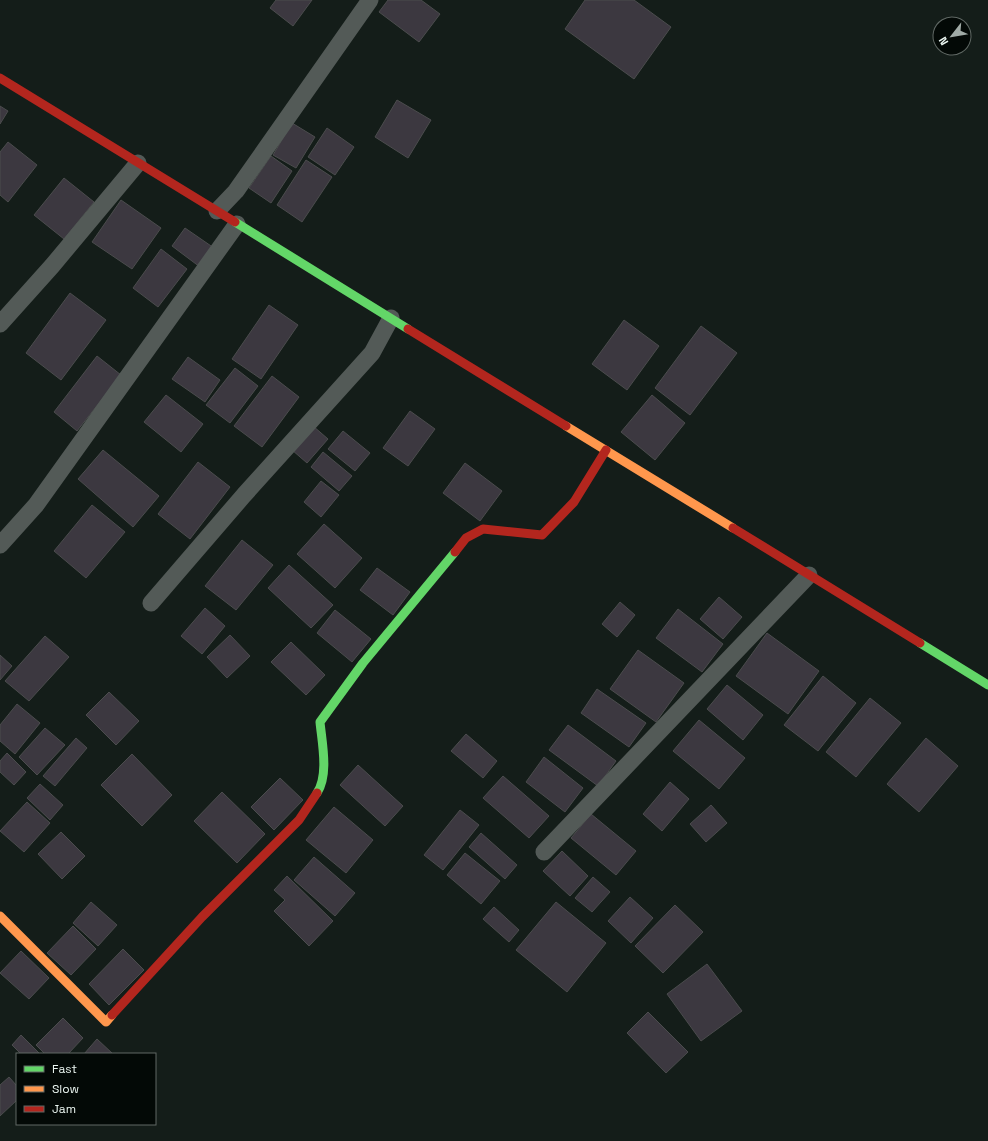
<svg xmlns="http://www.w3.org/2000/svg" width="988" height="1141" font-family="'Space Grotesk',sans-serif">
<style>
.building{fill:#3c3840;stroke:#4b4c4d}
.lines{fill:none;stroke-linecap:round;stroke-linejoin:round}
.street{stroke:#535a57;stroke-width:17}
.fast{stroke:#63d668;stroke-width:9}
.slow{stroke:#ff974d;stroke-width:9}
.jam{stroke:#b3261e;stroke-width:9}
</style>
<rect width="100%" height="100%" fill="#141d19"/>
<path class="building" d="M 276,0 L 312,0 L 293,26 L 270,8 Z
M 388,0 L 421,0 L 440,14 L 419,42 L 379,12 Z
M 585,0 L 634,0 L 671,27 L 634,79 L 565,29 Z
M 397,100 L 431,120 L 408,158 L 375,137 Z
M 0,106 L 8,111 L 0,124 Z
M 292,123 L 315,137 L 296,168 L 273,155 Z
M 327,128 L 354,147 L 335,175 L 308,157 Z
M 8,142 L 37,165 L 8,202 L 0,195 L 0,152 Z
M 271,156 L 292,171 L 271,203 L 249,188 Z
M 306,160 L 332,177 L 302,222 L 277,205 Z
M 64,178 L 94,202 L 64,239 L 34,215 Z
M 121,200 L 161,228 L 132,269 L 92,242 Z
M 185,228 L 214,248 L 200,267 L 172,246 Z
M 161,249 L 187,269 L 158,307 L 133,288 Z
M 70,293 L 106,320 L 61,380 L 26,353 Z
M 269,305 L 298,325 L 261,379 L 232,359 Z
M 624,320 L 659,346 L 627,390 L 592,364 Z
M 701,326 L 737,353 L 690,415 L 655,388 Z
M 97,356 L 121,375 L 77,431 L 54,412 Z
M 188,357 L 220,380 L 205,402 L 172,379 Z
M 235,368 L 258,386 L 230,423 L 206,405 Z
M 272,376 L 299,397 L 262,447 L 234,426 Z
M 166,395 L 203,424 L 181,452 L 144,422 Z
M 652,395 L 685,423 L 655,460 L 621,432 Z
M 410,411 L 435,429 L 408,466 L 383,448 Z
M 313,426 L 328,439 L 307,463 L 292,450 Z
M 343,431 L 370,453 L 355,471 L 328,449 Z
M 103,450 L 159,496 L 133,527 L 78,479 Z
M 323,452 L 352,476 L 339,491 L 311,467 Z
M 198,462 L 230,487 L 190,539 L 158,514 Z
M 465,463 L 502,491 L 480,521 L 443,493 Z
M 321,481 L 339,495 L 321,517 L 304,502 Z
M 92,505 L 125,532 L 86,578 L 54,551 Z
M 324,524 L 362,558 L 335,588 L 297,554 Z
M 242,540 L 273,565 L 236,610 L 205,586 Z
M 289,565 L 333,605 L 311,628 L 268,588 Z
M 377,568 L 410,592 L 393,615 L 360,590 Z
M 719,597 L 742,617 L 723,639 L 700,619 Z
M 620,602 L 635,615 L 617,637 L 602,624 Z
M 205,608 L 225,626 L 202,654 L 181,636 Z
M 678,609 L 723,644 L 702,672 L 656,638 Z
M 335,610 L 371,639 L 352,662 L 317,633 Z
M 767,633 L 819,671 L 788,714 L 736,676 Z
M 230,635 L 250,656 L 227,678 L 207,657 Z
M 45,636 L 69,657 L 29,701 L 5,681 Z
M 291,642 L 325,675 L 306,695 L 271,662 Z
M 638,650 L 684,683 L 656,722 L 610,689 Z
M 0,655 L 12,666 L 0,680 Z
M 823,676 L 856,703 L 818,751 L 784,725 Z
M 727,685 L 763,715 L 743,740 L 707,709 Z
M 597,689 L 646,723 L 629,747 L 581,713 Z
M 109,692 L 139,721 L 116,745 L 86,715 Z
M 870,698 L 901,723 L 856,777 L 826,752 Z
M 17,704 L 40,723 L 15,754 L 0,741 L 0,725 Z
M 699,720 L 745,758 L 719,789 L 673,751 Z
M 568,725 L 616,761 L 598,786 L 549,750 Z
M 45,728 L 65,745 L 37,775 L 19,757 Z
M 466,734 L 497,761 L 483,778 L 451,751 Z
M 76,738 L 87,748 L 55,786 L 43,776 Z
M 926,738 L 958,766 L 919,812 L 887,784 Z
M 7,753 L 26,772 L 14,785 L 0,772 L 0,761 Z
M 132,754 L 172,795 L 142,826 L 101,785 Z
M 544,757 L 583,788 L 565,812 L 526,782 Z
M 358,765 L 403,806 L 385,826 L 340,785 Z
M 503,776 L 549,816 L 529,838 L 483,798 Z
M 280,778 L 303,800 L 274,830 L 251,807 Z
M 670,782 L 689,799 L 662,831 L 643,814 Z
M 40,784 L 63,805 L 50,820 L 27,798 Z
M 222,792 L 265,834 L 237,863 L 194,821 Z
M 27,802 L 50,823 L 24,852 L 0,831 Z
M 711,805 L 727,823 L 706,842 L 690,824 Z
M 334,807 L 373,840 L 346,873 L 306,840 Z
M 460,810 L 479,825 L 443,870 L 424,855 Z
M 591,814 L 636,851 L 616,875 L 571,838 Z
M 61,832 L 85,856 L 62,879 L 38,854 Z
M 481,833 L 517,865 L 505,879 L 469,847 Z
M 562,851 L 588,876 L 570,896 L 543,871 Z
M 465,853 L 500,881 L 481,904 L 447,875 Z
M 314,857 L 355,893 L 335,916 L 294,880 Z
M 287,876 L 333,921 L 309,946 L 274,911 L 285,900 L 274,890 Z
M 593,877 L 610,892 L 592,912 L 575,898 Z
M 630,897 L 653,918 L 631,943 L 608,921 Z
M 91,902 L 117,925 L 98,946 L 73,923 Z
M 556,902 L 606,943 L 567,992 L 516,950 Z
M 675,905 L 703,932 L 663,973 L 635,946 Z
M 494,907 L 519,930 L 509,942 L 483,919 Z
M 73,926 L 96,949 L 71,975 L 47,953 Z
M 123,949 L 144,970 L 109,1005 L 89,984 Z
M 21,951 L 49,978 L 29,999 L 0,973 Z
M 707,964 L 742,1011 L 701,1041 L 667,994 Z
M 648,1012 L 688,1052 L 666,1073 L 627,1033 Z
M 63,1018 L 83,1038 L 68,1054 L 45,1054 L 36,1045 Z
M 21,1035 L 40,1054 L 21,1054 L 12,1045 Z
M 97,1039 L 113,1054 L 84,1054 Z
M 9,1077 L 17,1086 L 17,1100 L 0,1116 L 0,1085 Z"/>
<g class="lines">
<path class="street" d="M 217,211 L 236,191 L 370,0
M 0,324 L 52,266 L 138,163
M 0,545 L 36,505 L 237,224
M 151,603 L 244,495 L 372,353 L 391,318
M 544,852 L 809,575"/>
<path class="fast" d="M 235,222 L 408,329
M 920,643 L 988,685
M 317,793 C 329,775 322,743 320,722 L 363,663 L 455,552"/>
<path class="slow" d="M 566,426 L 733,528
M 0,916 L 106,1022 L 112,1015"/>
<path class="jam" d="M 0,78 L 235,222
M 408,329 L 566,426
M 733,528 L 920,643
M 455,552 L 466,538 L 483,529 L 542,535 L 574,502 L 606,450
M 112,1015 L 202,917 L 299,820 L 317,793"/>
</g>
<rect x="16" y="1053" width="140" height="72" fill="#030906" stroke="#606864"/>
<rect x="24" y="1066" width="20" height="6" fill="#63d668" stroke="#606864"/>
<text x="52" y="1073" font-size="12" fill="#ecf7f2">Fast</text>
<rect x="24" y="1086" width="20" height="6" fill="#ff974d" stroke="#606864"/>
<text x="52" y="1093" font-size="12" fill="#ecf7f2">Slow</text>
<rect x="24" y="1106" width="20" height="6" fill="#b3261e" stroke="#606864"/>
<text x="52" y="1113" font-size="12" fill="#ecf7f2">Jam</text>
<g transform="translate(952 36) rotate(239)"><circle r="19" fill="#030906" stroke="#606864"/>
<path d="M0-3L7 15L0 10L-7 15Z" fill="#a0aba6"/>
<text y="-6" font-size="11" font-weight="bold" text-anchor="middle" fill="#ecf7f2">N</text>
</g>
</svg>
